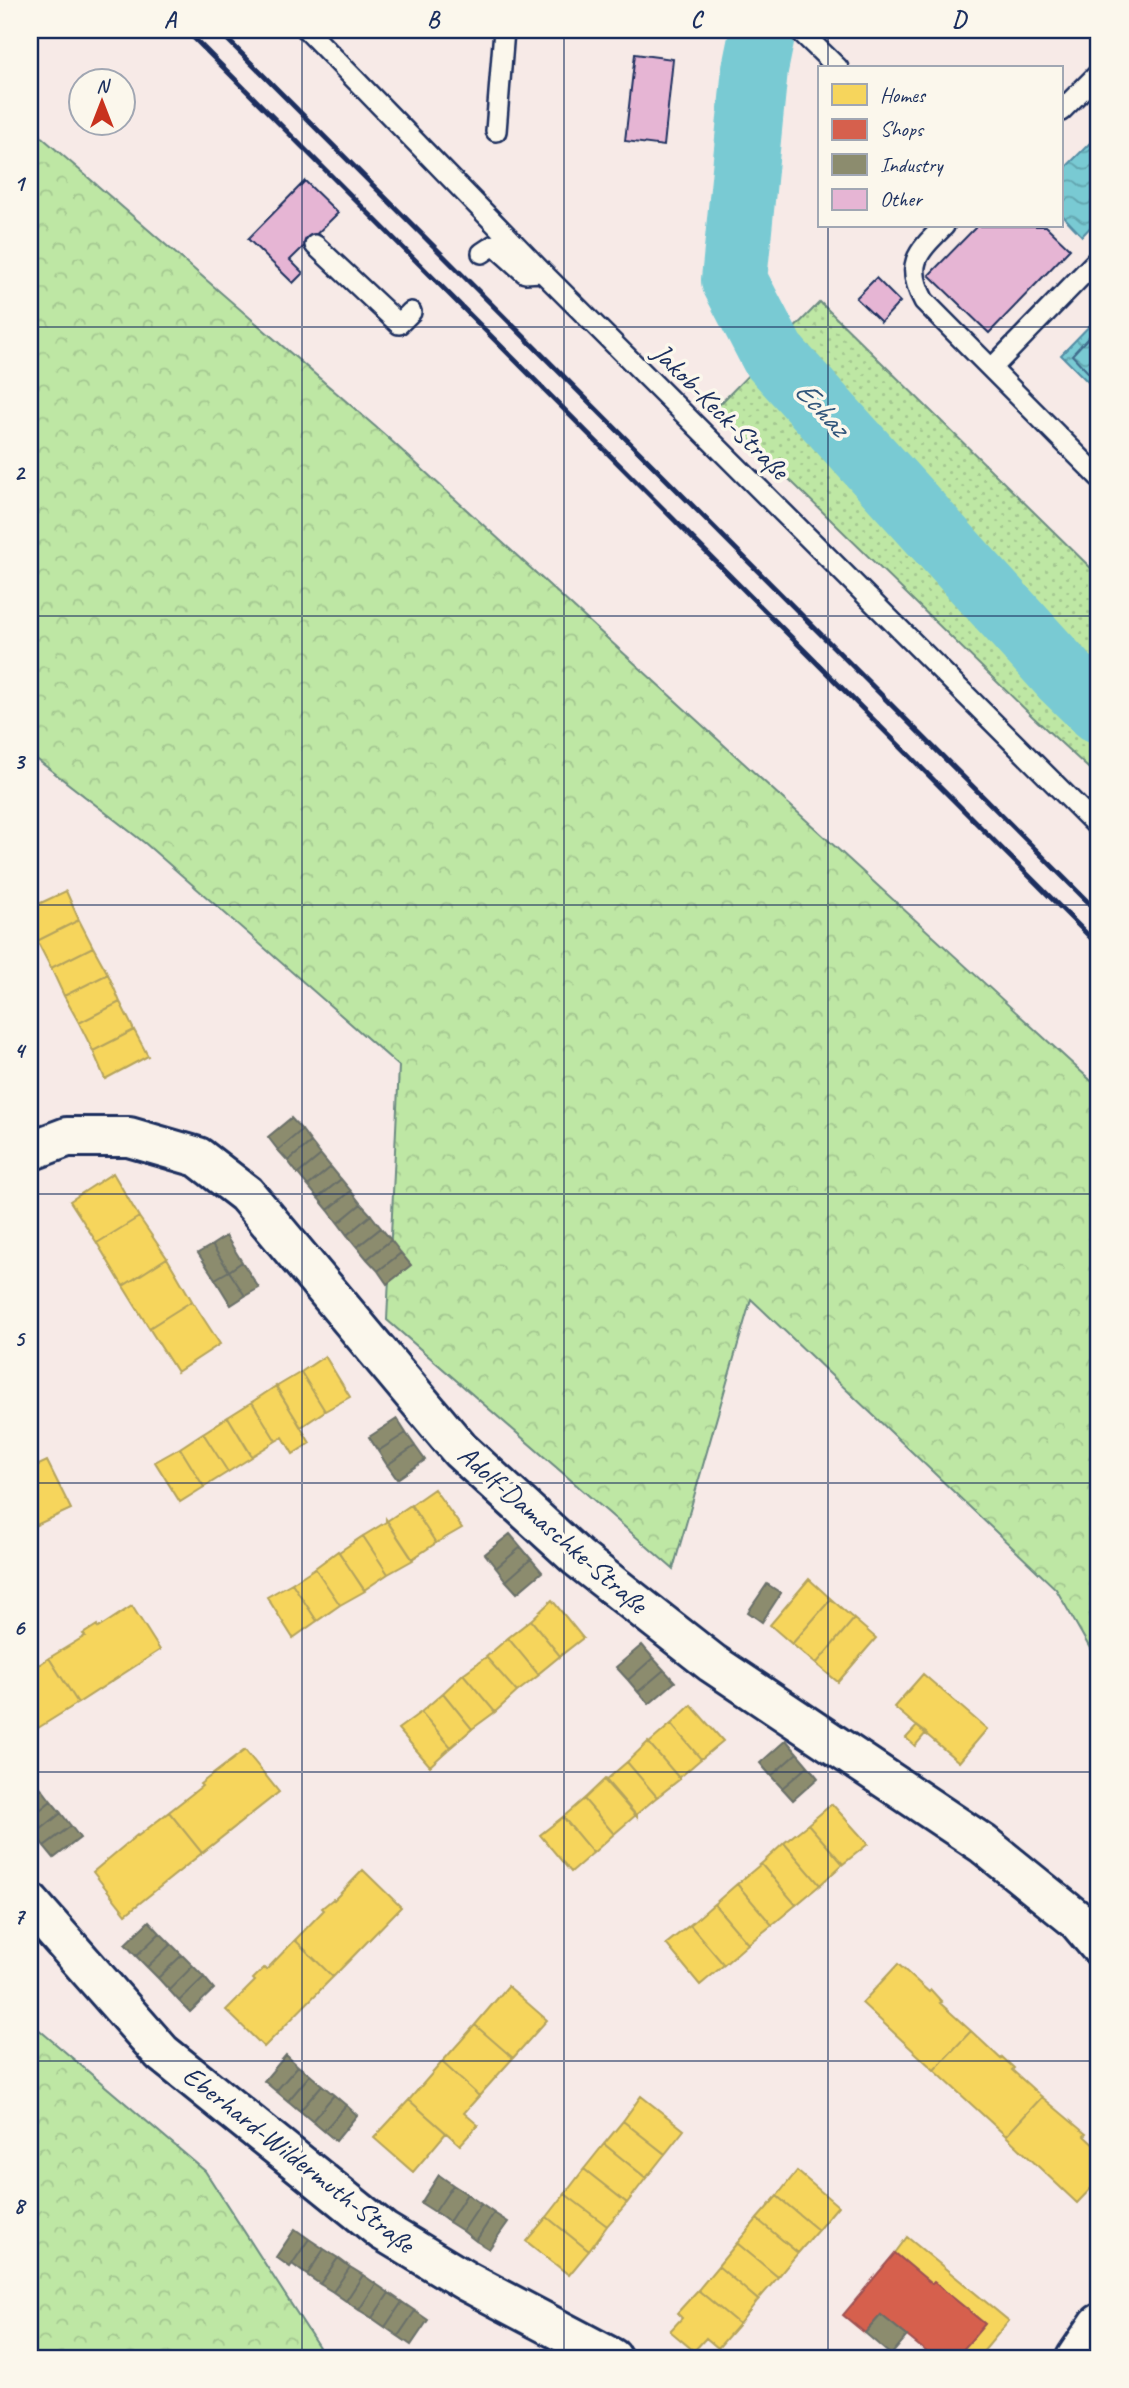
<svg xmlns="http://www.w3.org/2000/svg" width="1129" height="2388" font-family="Caveat,sans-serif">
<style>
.grass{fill:url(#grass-dots);stroke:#6c8b81;stroke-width:2}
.forest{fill:url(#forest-crowns);stroke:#6c8b81;stroke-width:2}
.water{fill:url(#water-waves);stroke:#538ca4;stroke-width:2}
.homes{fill:#f6d55c;stroke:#b4a35d;stroke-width:2}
.shops{fill:#d6604d;stroke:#9e5152;stroke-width:2}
.industry{fill:#8c8c6e;stroke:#6a7069;stroke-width:2}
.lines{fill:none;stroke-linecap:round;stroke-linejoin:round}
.shore{stroke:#416d8d;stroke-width:2}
.river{stroke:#79cad3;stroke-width:66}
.building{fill:#e6b5d4;stroke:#1b2f5e;stroke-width:2}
.lane-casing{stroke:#1b2f5e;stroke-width:24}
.street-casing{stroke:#1b2f5e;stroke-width:44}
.lane{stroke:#fbf7ec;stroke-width:19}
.street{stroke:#fbf7ec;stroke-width:38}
.rail{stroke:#1b2f5e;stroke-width:5}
.grid{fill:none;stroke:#1b2f5e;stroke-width:2;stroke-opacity:0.55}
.labels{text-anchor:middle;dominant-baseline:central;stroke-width:7;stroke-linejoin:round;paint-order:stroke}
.street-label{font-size:28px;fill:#1b2f5e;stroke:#fbf7ec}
.water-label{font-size:30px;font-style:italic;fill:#32567b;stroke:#fbf7ec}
.neatline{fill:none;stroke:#1b2f5e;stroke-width:2.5}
.grid-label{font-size:23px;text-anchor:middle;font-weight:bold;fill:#1b2f5e}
</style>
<defs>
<pattern id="grass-dots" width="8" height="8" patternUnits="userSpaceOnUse" patternTransform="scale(1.75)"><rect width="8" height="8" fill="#bee7a4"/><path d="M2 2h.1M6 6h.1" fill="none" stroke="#a3c690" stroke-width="1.8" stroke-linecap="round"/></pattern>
<pattern id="forest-crowns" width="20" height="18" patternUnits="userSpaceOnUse" patternTransform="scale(1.75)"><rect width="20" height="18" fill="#bee7a4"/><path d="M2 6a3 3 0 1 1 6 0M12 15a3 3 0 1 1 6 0" fill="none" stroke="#a3c690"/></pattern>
<pattern id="water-waves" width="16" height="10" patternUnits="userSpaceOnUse" patternTransform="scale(1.75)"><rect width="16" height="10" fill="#79cad3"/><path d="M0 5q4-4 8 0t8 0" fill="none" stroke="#62a4ae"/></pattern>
</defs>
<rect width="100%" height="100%" fill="#f7eae7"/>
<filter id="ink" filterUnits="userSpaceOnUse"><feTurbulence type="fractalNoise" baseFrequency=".0143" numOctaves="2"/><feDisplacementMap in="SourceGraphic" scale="14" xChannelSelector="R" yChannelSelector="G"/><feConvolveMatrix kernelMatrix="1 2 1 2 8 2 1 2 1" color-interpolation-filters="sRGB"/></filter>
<g filter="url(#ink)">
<path class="grass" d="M 820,302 L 1099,576 L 1099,778 L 1033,717 L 716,408 Z"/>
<path class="forest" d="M 30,127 L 385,435 L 1099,1088 L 1099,1664 L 1056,1589 L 751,1299 L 673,1569 L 387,1320 L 399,1066 L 146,844 L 30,754 Z
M 30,2022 L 205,2171 L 326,2358 L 30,2358 Z"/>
<path class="water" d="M 1099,134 L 1099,218 L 1082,236 L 1061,214 L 1061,172 Z
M 1099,316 L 1099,393 L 1061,355 Z"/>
<path class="homes" d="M 66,891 L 79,920 L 37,941 L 30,926 L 30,908 Z
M 79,920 L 93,947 L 51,968 L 37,941 Z
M 93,947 L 108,974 L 64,996 L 51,968 Z
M 108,974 L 120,1002 L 79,1023 L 64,996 Z
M 120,1002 L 134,1030 L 93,1051 L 79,1023 Z
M 134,1030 L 148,1056 L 105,1079 L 93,1051 Z
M 113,1173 L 139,1217 L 97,1243 L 70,1201 Z
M 139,1217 L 167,1258 L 123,1286 L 97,1243 Z
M 167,1258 L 192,1301 L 149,1328 L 123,1286 Z
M 192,1301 L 220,1344 L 177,1372 L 149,1328 Z
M 325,1356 L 350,1397 L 325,1411 L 301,1372 Z
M 301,1372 L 325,1411 L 301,1427 L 276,1387 Z
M 276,1386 L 310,1443 L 293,1454 L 283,1437 L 276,1441 L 252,1402 Z
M 252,1402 L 276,1441 L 252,1456 L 228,1417 Z
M 228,1417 L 252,1457 L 228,1472 L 203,1433 Z
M 203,1433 L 228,1472 L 204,1487 L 180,1448 Z
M 180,1448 L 204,1487 L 180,1502 L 155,1462 Z
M 47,1461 L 71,1509 L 30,1528 L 30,1469 Z
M 434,1489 L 462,1528 L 436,1543 L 411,1505 Z
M 411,1505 L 436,1543 L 412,1559 L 387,1521 Z
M 386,1519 L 413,1560 L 388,1574 L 363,1536 L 386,1522 Z
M 363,1536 L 388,1574 L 364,1590 L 339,1552 Z
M 338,1551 L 365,1591 L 340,1605 L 315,1568 Z
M 315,1568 L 340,1605 L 317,1621 L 292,1583 Z
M 809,1579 L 831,1599 L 792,1644 L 770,1625 Z
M 292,1583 L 317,1621 L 293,1638 L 267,1597 Z
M 831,1599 L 854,1619 L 816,1664 L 792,1644 Z
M 552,1600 L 583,1638 L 560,1656 L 531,1620 Z
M 132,1606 L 160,1650 L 78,1703 L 49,1658 L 85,1636 L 83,1634 L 97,1625 L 98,1628 Z
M 854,1619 L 876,1638 L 838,1682 L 816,1664 Z
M 531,1620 L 560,1656 L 538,1674 L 508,1638 Z
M 508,1638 L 539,1675 L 517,1692 L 486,1657 Z
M 486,1657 L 517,1692 L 495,1712 L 463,1674 Z
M 49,1658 L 78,1703 L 30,1733 L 30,1671 Z
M 463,1674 L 495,1712 L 472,1729 L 443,1693 Z
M 923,1674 L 987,1729 L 959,1762 L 894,1707 Z
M 443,1693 L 472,1729 L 451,1747 L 421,1712 Z
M 691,1705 L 723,1741 L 701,1759 L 671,1724 Z
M 421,1712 L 451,1747 L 430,1766 L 398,1729 Z
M 671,1724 L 701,1759 L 679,1778 L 649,1743 Z
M 917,1726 L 926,1733 L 915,1746 L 906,1738 Z
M 648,1742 L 680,1779 L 657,1797 L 627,1762 Z
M 245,1750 L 279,1792 L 202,1853 L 169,1812 L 202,1786 L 200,1784 Z
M 627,1762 L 657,1797 L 637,1814 L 637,1817 L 605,1781 Z
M 605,1779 L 636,1815 L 614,1834 L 584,1799 Z
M 584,1799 L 614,1834 L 593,1853 L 563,1817 Z
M 832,1804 L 868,1844 L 843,1864 L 808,1824 Z
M 169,1812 L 202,1853 L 126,1914 L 93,1872 L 137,1835 L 138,1836 Z
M 563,1817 L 593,1853 L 571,1872 L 540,1835 Z
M 808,1824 L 843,1864 L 820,1885 L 784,1843 Z
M 784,1843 L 820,1885 L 796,1905 L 761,1864 Z
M 761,1864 L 796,1905 L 772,1925 L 737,1884 Z
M 363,1870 L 401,1907 L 333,1977 L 295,1940 L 324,1910 L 322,1908 L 333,1899 L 334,1900 Z
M 737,1884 L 772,1925 L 748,1944 L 714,1904 Z
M 714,1904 L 748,1944 L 724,1965 L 690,1925 Z
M 690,1925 L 724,1965 L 700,1985 L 666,1944 Z
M 295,1940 L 333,1977 L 264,2047 L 226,2010 L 255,1981 L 253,1979 L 264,1968 L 266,1970 Z
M 898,1964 L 929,1992 L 931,1990 L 942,2002 L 940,2003 L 971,2031 L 934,2070 L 862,2003 Z
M 508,1986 L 547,2020 L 513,2058 L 475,2025 Z
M 475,2025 L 513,2058 L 479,2096 L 442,2062 Z
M 971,2031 L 1001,2059 L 1002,2057 L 1014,2068 L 1012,2070 L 1042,2097 L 1006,2136 L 934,2070 Z
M 442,2062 L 479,2096 L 464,2113 L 478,2125 L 460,2145 L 409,2100 Z
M 641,2096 L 684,2130 L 665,2154 L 623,2121 Z
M 1042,2097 L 1086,2134 L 1084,2136 L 1099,2150 L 1099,2180 L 1077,2203 L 1006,2136 Z
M 409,2100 L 446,2133 L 413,2172 L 374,2138 Z
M 623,2121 L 665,2154 L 646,2178 L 604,2144 Z
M 604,2144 L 646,2178 L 627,2203 L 584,2169 Z
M 584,2169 L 627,2203 L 607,2226 L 565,2194 Z
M 797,2171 L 838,2206 L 818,2230 L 777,2196 Z
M 565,2194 L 607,2226 L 589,2251 L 547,2217 Z
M 777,2196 L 818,2230 L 798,2253 L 757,2219 Z
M 547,2217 L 589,2251 L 569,2275 L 526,2241 Z
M 757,2219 L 798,2253 L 778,2277 L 737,2243 Z
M 907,2237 L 1009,2321 L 978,2358 L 956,2358 L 985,2324 L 934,2282 L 932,2284 L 895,2253 Z
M 737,2243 L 778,2277 L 758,2300 L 718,2266 Z
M 718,2266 L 758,2300 L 739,2324 L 698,2290 Z
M 698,2290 L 739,2324 L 718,2348 L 706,2338 L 694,2351 L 670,2331 L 682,2318 L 677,2313 Z"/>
<path class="shops" d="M 895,2253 L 932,2284 L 934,2282 L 985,2324 L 956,2358 L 934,2358 L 881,2315 L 865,2333 L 843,2315 Z"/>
<path class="industry" d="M 291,1118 L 302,1130 L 278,1150 L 268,1137 Z
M 302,1130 L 311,1142 L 288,1161 L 278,1150 Z
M 311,1142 L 321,1155 L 298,1174 L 288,1161 Z
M 321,1155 L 331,1167 L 308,1186 L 298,1174 Z
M 331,1167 L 341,1179 L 318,1198 L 308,1186 Z
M 341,1179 L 351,1191 L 328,1210 L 318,1198 Z
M 351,1191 L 361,1204 L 338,1223 L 328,1210 Z
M 361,1204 L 371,1215 L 347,1235 L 338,1223 Z
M 371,1215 L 381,1228 L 357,1247 L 347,1235 Z
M 381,1228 L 391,1240 L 367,1259 L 357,1247 Z
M 226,1236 L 242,1262 L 229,1271 L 212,1245 Z
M 391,1240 L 401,1253 L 378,1271 L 367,1259 Z
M 212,1245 L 229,1271 L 215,1279 L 198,1253 Z
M 401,1253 L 411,1265 L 387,1284 L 378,1271 Z
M 242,1262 L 259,1288 L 245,1296 L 229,1271 Z
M 229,1271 L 245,1296 L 231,1305 L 215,1279 Z
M 397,1419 L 406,1433 L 378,1451 L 369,1437 Z
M 406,1433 L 415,1446 L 387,1465 L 378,1451 Z
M 415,1446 L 425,1460 L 397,1479 L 387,1465 Z
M 510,1534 L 521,1547 L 496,1568 L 485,1554 Z
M 521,1547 L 531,1559 L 506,1581 L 496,1568 Z
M 531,1559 L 542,1572 L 517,1593 L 506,1581 Z
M 767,1584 L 781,1593 L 762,1622 L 748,1612 Z
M 642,1645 L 653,1658 L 628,1680 L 616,1667 Z
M 653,1658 L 664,1670 L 638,1692 L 628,1680 Z
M 664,1670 L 675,1682 L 649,1704 L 638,1692 Z
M 786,1740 L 797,1753 L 771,1776 L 760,1763 Z
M 797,1753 L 808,1766 L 782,1788 L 771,1776 Z
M 808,1766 L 818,1778 L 793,1800 L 782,1788 Z
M 32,1777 L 42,1789 L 30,1798 L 30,1778 Z
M 42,1789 L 51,1801 L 30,1818 L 30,1798 Z
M 51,1801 L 61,1813 L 35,1834 L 30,1828 L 30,1818 Z
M 61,1813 L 71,1826 L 44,1846 L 35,1834 Z
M 71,1826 L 80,1838 L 54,1858 L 44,1846 Z
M 149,1921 L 160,1933 L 136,1956 L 125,1944 Z
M 160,1933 L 171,1944 L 147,1967 L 136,1956 Z
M 171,1944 L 182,1955 L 158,1978 L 147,1967 Z
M 182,1955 L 193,1966 L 169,1990 L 158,1978 Z
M 193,1966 L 204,1977 L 179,2001 L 169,1990 Z
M 204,1977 L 214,1989 L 190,2012 L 179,2001 Z
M 286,2055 L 298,2066 L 276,2091 L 264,2081 Z
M 298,2066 L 310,2075 L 288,2101 L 276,2091 Z
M 310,2075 L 322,2085 L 300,2111 L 288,2101 Z
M 322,2085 L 334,2095 L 312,2121 L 300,2111 Z
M 334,2095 L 346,2105 L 324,2131 L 312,2121 Z
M 346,2105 L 357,2115 L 336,2141 L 324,2131 Z
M 439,2175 L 453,2185 L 435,2212 L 421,2203 Z
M 453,2185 L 467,2194 L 449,2222 L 435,2212 Z
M 467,2194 L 481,2204 L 463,2231 L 449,2222 Z
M 481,2204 L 494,2213 L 476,2241 L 463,2231 Z
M 494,2213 L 508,2222 L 489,2249 L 476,2241 Z
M 295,2229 L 309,2239 L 290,2267 L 276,2257 Z
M 309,2239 L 324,2249 L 307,2275 L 292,2264 Z
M 324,2249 L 338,2258 L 320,2284 L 307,2275 Z
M 338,2258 L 350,2267 L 333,2292 L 320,2284 Z
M 350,2267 L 363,2275 L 346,2301 L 333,2292 Z
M 363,2275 L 376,2284 L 359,2310 L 346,2301 Z
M 376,2284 L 389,2293 L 372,2318 L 359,2310 Z
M 389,2293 L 402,2302 L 385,2327 L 372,2318 Z
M 402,2302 L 415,2311 L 398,2336 L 385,2327 Z
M 415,2311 L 428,2320 L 411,2345 L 398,2336 Z
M 881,2315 L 907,2336 L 891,2355 L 865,2333 Z"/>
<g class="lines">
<path class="shore" d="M 1099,326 L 1072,355 L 1099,384"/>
<path class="river" d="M 763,30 L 755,69 L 734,280 L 773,355 L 1064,676 L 1099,710"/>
</g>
<path class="building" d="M 635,54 L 673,59 L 664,146 L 625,141 Z
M 305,181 L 338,213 L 290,260 L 303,273 L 293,283 L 248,239 Z
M 977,226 L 1046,226 L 1070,249 L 989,333 L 929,275 Z
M 876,278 L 900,302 L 881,322 L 856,298 Z"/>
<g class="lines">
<defs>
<path id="lane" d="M 307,30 L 542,272 L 1099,828
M 799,30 L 838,68
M 1061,111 L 1099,73
M 496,131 L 504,30
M 944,226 C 918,252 904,264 924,301 L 1099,477
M 315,245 L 399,324 L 411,312
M 482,253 L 494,245 L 525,273 L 541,272
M 992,368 L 1099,258"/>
<path id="street" d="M 30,1151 L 67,1137 L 129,1137 L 198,1157 L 246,1194 L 460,1450 L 578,1558 L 712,1663 L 983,1844 L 1077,1920 L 1099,1946
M 30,1903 L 162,2053 L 383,2231 L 466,2281 L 612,2358
M 1076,2358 L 1099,2324"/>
</defs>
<use href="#lane" class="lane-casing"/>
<use href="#street" class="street-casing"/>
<use href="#lane" class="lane"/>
<use href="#street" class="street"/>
<path class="rail" d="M 186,30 L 1099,946
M 218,30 L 1099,913"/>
</g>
</g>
<path class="grid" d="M 302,30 L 302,2358M 564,30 L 564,2358M 828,30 L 828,68M 828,226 L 828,2358M 30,327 L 1099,327M 30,616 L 1099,616M 30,905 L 1099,905M 30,1194 L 1099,1194M 30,1483 L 1099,1483M 30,1772 L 1099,1772M 30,2061 L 1099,2061"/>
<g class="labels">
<g class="street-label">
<text transform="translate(721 411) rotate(45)">Jakob-Keck-Straße</text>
<text transform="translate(553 1529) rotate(41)">Adolf-Damaschke-Straße</text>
<text transform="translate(299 2159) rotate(38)">Eberhard-Wildermuth-Straße</text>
</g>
<g class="water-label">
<text transform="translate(822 408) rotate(47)">Echaz</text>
</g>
</g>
<rect width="1129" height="2388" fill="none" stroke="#fbf7ec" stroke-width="77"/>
<rect x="818" y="66" width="245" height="161" fill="#fbf7ec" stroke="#a1a7b3" stroke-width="2"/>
<rect x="832" y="84" width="35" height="21" fill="#f6d55c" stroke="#a1a7b3" stroke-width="2"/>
<text x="880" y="102" font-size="21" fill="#1b2f5e">Homes</text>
<rect x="832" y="119" width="35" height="21" fill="#d6604d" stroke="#a1a7b3" stroke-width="2"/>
<text x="880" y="136" font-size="21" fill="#1b2f5e">Shops</text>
<rect x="832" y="154" width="35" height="21" fill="#8c8c6e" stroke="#a1a7b3" stroke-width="2"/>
<text x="880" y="172" font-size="21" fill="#1b2f5e">Industry</text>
<rect x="832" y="189" width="35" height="21" fill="#e6b5d4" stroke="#a1a7b3" stroke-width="2"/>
<text x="880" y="206" font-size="21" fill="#1b2f5e">Other</text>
<g transform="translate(102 102)"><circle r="33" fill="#fbf7ec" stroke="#a1a7b3" stroke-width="2"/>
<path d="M0-5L12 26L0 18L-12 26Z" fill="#c8321e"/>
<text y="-10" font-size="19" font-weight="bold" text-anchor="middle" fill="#1b2f5e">N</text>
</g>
<rect x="38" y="38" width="1052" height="2312" class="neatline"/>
<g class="grid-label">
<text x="170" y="27">A</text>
<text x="433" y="27">B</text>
<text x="696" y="27">C</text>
<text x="959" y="27">D</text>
<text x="19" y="191">1</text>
<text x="19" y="480">2</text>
<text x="19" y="769">3</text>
<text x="19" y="1058">4</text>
<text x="19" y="1346">5</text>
<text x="19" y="1635">6</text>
<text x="19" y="1924">7</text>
<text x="19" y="2213">8</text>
</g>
</svg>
